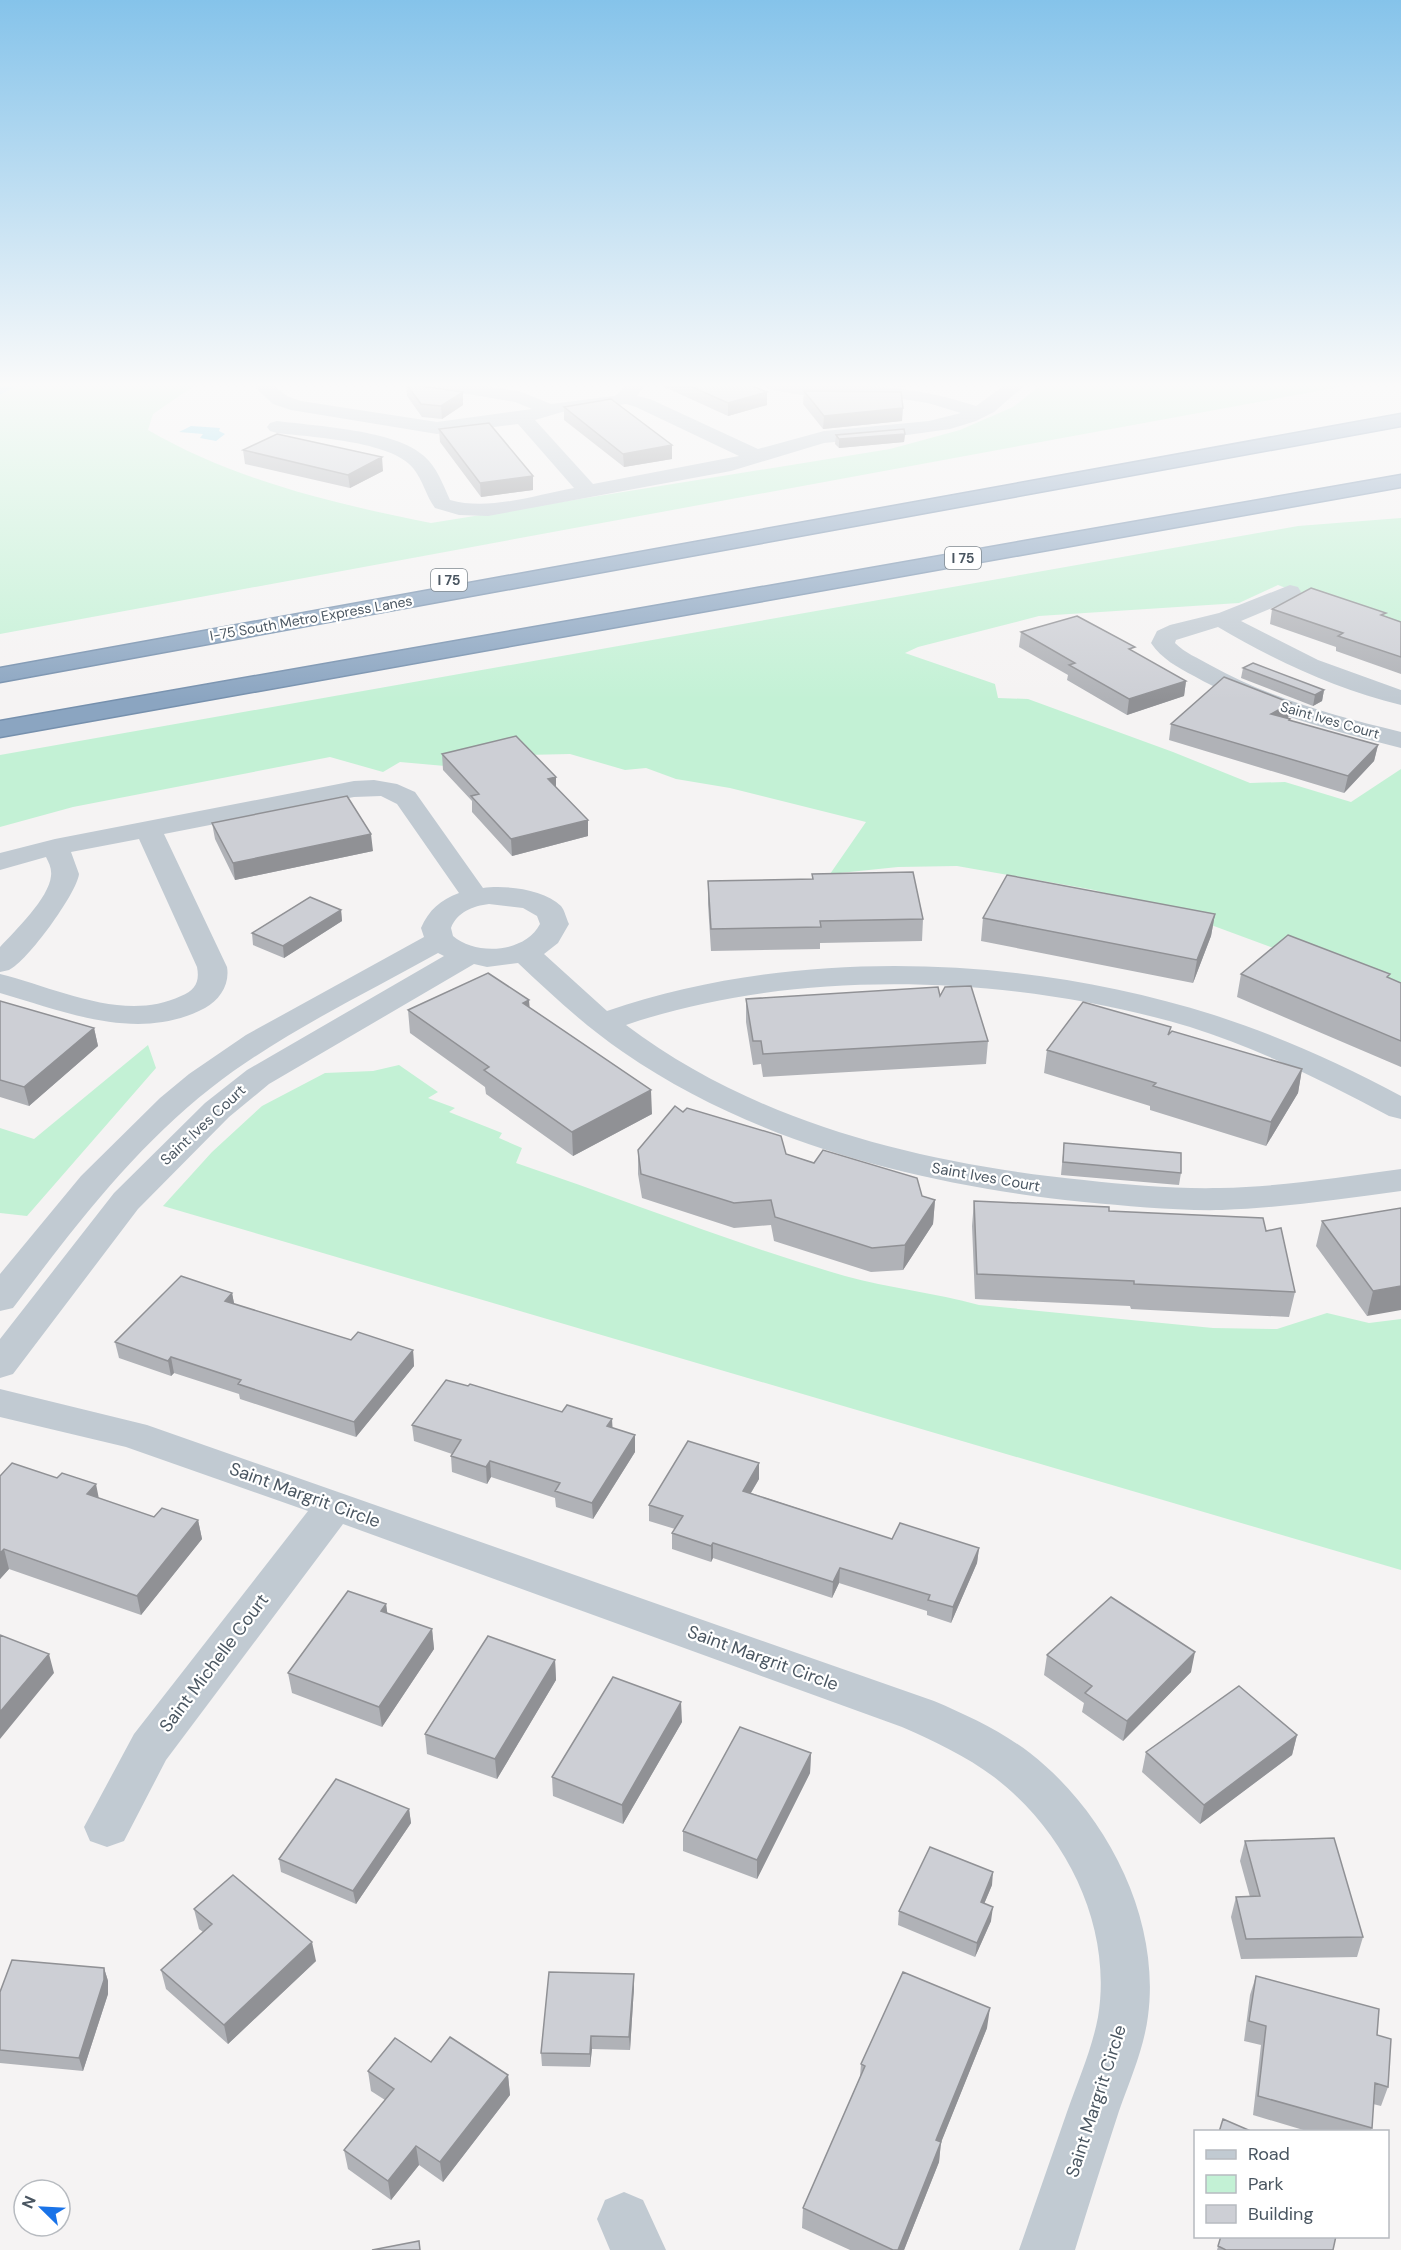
<svg xmlns="http://www.w3.org/2000/svg" width="1401" height="2250" font-family="'DM Sans',sans-serif">
<style>
.green{fill:#c3f1d5}
.water{fill:#90daee}
.lines{fill:none;stroke-linecap:round;stroke-linejoin:round}
.stream{stroke:#90daee;stroke-width:6}
.highway-casing{stroke:#7690ad;stroke-width:3}
.minor{fill:#c1cad2;fill-rule:evenodd}
.highway{fill:#8ba5c1;fill-rule:evenodd}
.wall{fill:#b0b2b7}
.shaded-wall{fill:#909195}
.building{fill:#cdcfd5;stroke:#909195;stroke-width:1.5}
.labels{text-anchor:middle;dominant-baseline:central;stroke-width:4.5;stroke-linejoin:round;paint-order:stroke}
.shield{fill:#fff;stroke:#808990;stroke-width:1.5}
.shield-label{font-size:14px;font-weight:bold;fill:#4a5661}
.far-street-label{font-size:14px;fill:#4a5661;stroke:#fff}
.street-label{font-size:15px;fill:#4a5661;stroke:#fff}
.near-street-label{font-size:18px;fill:#4a5661;stroke:#fff}
</style>
<rect width="100%" height="100%" fill="#f5f3f3"/>
<path class="green" d="M 0,385 L 195,385 L 153,414 L 148,430 C 234,480 335,504 431,523 L 890,449 L 960,430 L 1013,407 L 1041,385 L 1350,385 L 0,634 Z
M 1401,518 L 1401,632 L 1278,585 L 1239,603 L 1039,616 L 918,647 L 905,653 L 995,684 L 998,698 L 1028,699 L 1173,752 L 1250,783 L 1285,782 L 1351,802 L 1401,769 L 1401,988 L 1355,978 L 1203,922 L 1094,890 L 957,866 L 898,867 L 830,874 L 866,822 L 730,788 L 676,779 L 646,768 L 625,770 L 570,754 L 525,755 L 445,766 L 400,762 L 383,772 L 330,757 L 73,807 L 0,827 L 0,755 L 1298,526 Z
M 148,1045 L 156,1068 L 27,1216 L 0,1213 L 0,1128 L 34,1139 Z
M 399,1065 L 438,1092 L 428,1098 L 455,1108 L 449,1112 L 502,1133 L 499,1138 L 522,1148 L 516,1163 C 626,1200 734,1244 845,1276 C 889,1288 935,1293 979,1305 L 1213,1328 L 1277,1329 L 1327,1313 L 1369,1323 L 1401,1319 L 1401,1570 L 163,1206 L 212,1152 L 262,1106 L 325,1073 L 373,1071 Z"/>
<path class="water" d="M 191,426 L 220,428 L 219,431 L 225,434 L 216,441 L 200,438 L 203,434 L 179,432 Z"/>
<g class="lines">
<path class="stream" d="M 0,391 L 12,385"/>
<defs>
<path id="highway" d="M 1401,414 L 1401,426 L 0,682 L 0,668 Z
M 1401,475 L 1401,487 L 0,737 L 0,721 Z"/>
</defs>
<use href="#highway" class="highway-casing"/>
<path class="minor" d="M 253,385 L 273,385 L 287,396 L 301,401 L 437,422 L 532,409 L 515,402 L 439,389 L 436,385 L 478,385 L 519,391 L 551,404 L 614,396 L 618,394 L 626,385 L 645,385 L 637,396 L 650,399 L 758,449 L 824,431 L 929,421 L 961,413 L 928,403 L 896,398 L 801,395 L 768,389 L 765,385 C 841,385 902,381 976,406 L 1005,385 L 1025,385 L 994,412 L 976,421 L 950,429 L 907,435 L 824,443 L 731,471 L 488,516 L 459,515 L 435,508 C 426,496 423,480 413,468 C 392,441 310,437 277,433 L 270,431 L 267,427 L 270,423 L 277,421 C 315,426 396,430 424,456 C 437,467 443,485 450,500 C 489,511 535,495 574,488 L 518,424 L 437,434 L 291,410 L 273,404 ZM 626,404 L 636,407 L 739,456 L 593,484 L 535,420 L 562,412 Z
M 1290,585 L 1298,587 L 1301,592 L 1298,597 L 1241,621 L 1318,660 L 1401,690 L 1401,705 C 1336,689 1276,661 1218,627 L 1176,640 L 1175,643 C 1185,653 1198,658 1210,665 C 1269,698 1335,716 1401,732 L 1401,748 C 1330,730 1258,712 1194,676 C 1177,667 1162,659 1151,643 L 1157,631 L 1170,625 L 1219,613 Z
M 374,780 L 397,784 L 415,792 L 483,888 C 505,885 544,889 561,906 C 565,911 566,918 569,924 L 558,943 L 544,954 L 607,1011 C 797,946 1024,955 1214,1015 C 1279,1036 1341,1064 1401,1096 L 1401,1119 L 1389,1116 C 1325,1082 1260,1049 1190,1027 C 1016,975 799,966 626,1025 C 757,1124 924,1164 1084,1180 C 1129,1185 1175,1189 1220,1188 C 1281,1187 1341,1177 1401,1169 L 1401,1191 C 1341,1199 1282,1208 1222,1210 C 1176,1211 1129,1206 1084,1202 C 923,1185 758,1145 623,1052 C 585,1026 552,995 518,963 L 487,967 L 474,964 L 269,1084 L 229,1117 L 138,1209 L 13,1374 L 0,1378 L 0,1339 L 114,1193 L 205,1103 L 247,1070 L 444,956 L 438,953 C 361,996 280,1034 211,1088 C 133,1149 73,1229 13,1308 L 0,1311 L 0,1274 L 81,1176 L 160,1098 L 189,1074 L 246,1035 L 424,937 L 421,928 C 429,910 440,900 459,893 L 397,804 L 381,796 L 354,797 L 164,834 L 227,967 C 230,984 220,1000 205,1008 C 139,1043 66,1012 0,993 L 0,974 C 57,988 124,1023 181,996 C 195,990 200,982 197,967 L 139,839 L 71,852 L 79,874 C 77,893 27,962 9,970 C 6,971 3,971 0,972 L 0,947 C 15,931 49,898 51,876 C 52,869 49,863 46,857 L 0,870 L 0,853 L 55,839 L 354,781 ZM 489,904 L 523,908 L 537,916 L 540,924 C 525,953 476,956 453,936 L 451,928 C 457,912 473,906 489,904 Z
M 0,1389 L 147,1425 L 934,1701 C 967,1715 1001,1731 1030,1753 C 1106,1812 1161,1918 1148,2016 C 1144,2048 1130,2080 1119,2111 C 1104,2157 1089,2204 1075,2250 L 1019,2250 C 1035,2204 1051,2158 1067,2112 C 1078,2081 1092,2049 1098,2017 C 1113,1926 1066,1832 994,1777 C 966,1756 934,1741 902,1727 L 343,1524 L 166,1760 L 124,1841 L 107,1847 L 90,1841 L 84,1827 L 134,1734 L 308,1511 L 126,1447 L 0,1417 Z
M 624,2192 L 643,2200 L 666,2250 L 610,2250 L 597,2219 L 605,2200 Z"/>
<use href="#highway" class="highway"/>
</g>
<path class="wall" d="M 406,385 L 414,385 L 463,405 L 442,419 L 422,417 L 407,396 Z
M 660,385 L 749,385 L 767,392 L 767,405 L 728,416 Z
M 881,385 L 905,385 L 905,387 Z
M 804,391 L 902,421 L 823,429 L 803,404 Z
M 564,407 L 672,459 L 624,467 L 564,420 Z
M 439,429 L 533,490 L 481,497 L 440,442 Z
M 905,434 L 904,442 L 839,448 L 835,444 L 836,435 Z
M 243,450 L 383,471 L 350,488 L 245,464 Z
M 1272,609 L 1385,616 L 1401,622 L 1401,674 L 1336,651 L 1336,647 L 1270,624 Z
M 1021,632 L 1186,681 L 1184,696 L 1127,715 L 1067,680 L 1068,675 L 1019,647 Z
M 1243,668 L 1324,690 L 1322,701 L 1313,706 L 1241,678 Z
M 1288,718 L 1290,721 L 1378,745 L 1374,761 L 1344,793 L 1169,740 L 1171,724 Z
M 442,754 L 556,787 L 588,836 L 512,856 L 472,812 L 472,801 L 443,770 Z
M 212,823 L 373,851 L 235,880 L 215,839 Z
M 812,874 L 923,919 L 922,941 L 820,943 L 820,949 L 711,951 L 708,904 L 708,881 L 812,879 Z
M 341,910 L 342,921 L 284,958 L 253,945 L 252,933 Z
M 1215,914 L 1211,936 L 1193,983 L 981,941 L 983,918 Z
M 1241,974 L 1389,978 L 1401,983 L 1401,1067 L 1237,997 Z
M 940,996 L 988,1041 L 986,1064 L 763,1077 L 761,1064 L 753,1065 L 746,1022 L 746,999 Z
M 0,1001 L 94,1028 L 98,1046 L 29,1106 L 0,1097 Z
M 530,1008 L 652,1114 L 573,1156 L 486,1094 L 485,1087 L 410,1033 L 408,1010 Z
M 1170,1033 L 1302,1069 L 1298,1093 L 1266,1146 L 1150,1110 L 1150,1106 L 1044,1073 L 1047,1050 Z
M 683,1112 L 786,1154 L 935,1200 L 933,1224 L 903,1270 L 871,1272 L 774,1241 L 771,1225 L 734,1228 L 642,1198 L 638,1174 L 638,1150 Z
M 1064,1143 L 1181,1173 L 1179,1185 L 1061,1175 Z
M 974,1201 L 1109,1211 L 1266,1231 L 1295,1292 L 1289,1317 L 1131,1309 L 1130,1306 L 975,1299 L 972,1226 Z
M 1401,1208 L 1367,1316 L 1316,1246 L 1322,1221 Z
M 232,1293 L 234,1304 L 351,1340 L 413,1350 L 414,1366 L 356,1437 L 240,1399 L 239,1394 L 174,1373 L 171,1376 L 119,1358 L 115,1342 Z
M 412,1425 L 612,1428 L 635,1435 L 635,1452 L 593,1519 L 556,1507 L 555,1498 L 491,1477 L 487,1484 L 452,1472 L 451,1456 L 452,1454 L 414,1441 Z
M 0,1476 L 99,1499 L 154,1517 L 198,1520 L 202,1539 L 141,1615 L 9,1569 L 0,1579 Z
M 759,1479 L 751,1493 L 892,1539 L 979,1548 L 977,1563 L 951,1623 L 927,1615 L 927,1611 L 839,1583 L 832,1598 L 713,1558 L 711,1562 L 672,1549 L 672,1533 L 675,1529 L 649,1521 L 649,1505 Z
M 386,1604 L 387,1613 L 432,1629 L 434,1649 L 382,1727 L 292,1693 L 288,1673 Z
M 1047,1655 L 1191,1672 L 1123,1741 L 1082,1712 L 1084,1703 L 1044,1675 Z
M 555,1660 L 556,1680 L 497,1779 L 427,1754 L 425,1734 Z
M 682,1722 L 623,1824 L 553,1796 L 552,1777 Z
M 1297,1735 L 1292,1755 L 1200,1824 L 1142,1772 L 1146,1752 Z
M 811,1753 L 810,1773 L 757,1879 L 683,1851 L 683,1831 Z
M 409,1809 L 411,1823 L 356,1904 L 281,1872 L 279,1859 Z
M 1245,1841 L 1363,1937 L 1357,1957 L 1241,1959 L 1231,1917 L 1236,1897 L 1250,1897 L 1240,1861 Z
M 992,1885 L 984,1904 L 991,1921 L 975,1957 L 898,1925 L 899,1911 Z
M 194,1909 L 316,1961 L 228,2044 L 166,1989 L 161,1970 L 203,1932 L 199,1929 Z
M 104,1968 L 108,1981 L 108,1994 L 83,2071 L 0,2063 L 0,1992 Z
M 634,1974 L 634,1987 L 630,2050 L 592,2049 L 590,2067 L 542,2066 L 541,2053 Z
M 1256,1976 L 1377,2035 L 1388,2087 L 1381,2106 L 1373,2104 L 1372,2128 L 1370,2132 L 1310,2132 L 1253,2115 L 1261,2045 L 1244,2041 L 1250,1995 Z
M 987,2028 L 941,2142 L 939,2162 L 904,2250 L 850,2250 L 802,2228 L 803,2208 L 860,2077 L 861,2064 Z
M 431,2062 L 508,2075 L 510,2095 L 443,2182 L 419,2165 L 391,2200 L 348,2169 L 344,2150 L 385,2100 L 371,2091 L 368,2071 Z
M 1221,2236 L 1333,2250 L 1217,2250 Z"/>
<path class="shaded-wall" d="M 463,392 L 463,405 L 442,419 L 441,406 Z
M 767,392 L 767,405 L 728,416 L 728,403 Z
M 903,408 L 902,421 L 823,429 L 824,416 Z
M 905,434 L 904,442 L 839,448 L 839,439 Z
M 672,445 L 672,459 L 624,467 L 623,454 Z
M 382,457 L 383,471 L 350,488 L 348,475 Z
M 533,476 L 533,490 L 481,497 L 480,483 Z
M 1186,681 L 1184,696 L 1127,715 L 1129,699 Z
M 1324,690 L 1322,701 L 1313,706 L 1315,695 Z
M 1291,703 L 1288,719 L 1271,714 Z
M 1378,745 L 1374,761 L 1344,793 L 1348,776 Z
M 556,777 L 556,794 L 548,779 Z
M 588,820 L 588,836 L 512,856 L 511,839 Z
M 371,834 L 373,851 L 235,880 L 233,863 Z
M 341,910 L 342,921 L 284,958 L 283,946 Z
M 1215,914 L 1211,936 L 1193,983 L 1197,960 Z
M 529,1000 L 531,1024 L 523,1003 Z
M 94,1028 L 98,1046 L 29,1106 L 24,1087 Z
M 1302,1069 L 1298,1093 L 1266,1146 L 1271,1122 Z
M 651,1090 L 652,1114 L 573,1156 L 572,1132 Z
M 935,1200 L 933,1224 L 903,1270 L 905,1245 Z
M 1401,1286 L 1401,1310 L 1367,1316 L 1373,1291 Z
M 232,1293 L 235,1308 L 225,1301 Z
M 413,1350 L 414,1366 L 356,1437 L 354,1422 Z
M 171,1357 L 174,1373 L 171,1376 L 168,1361 Z
M 612,1419 L 613,1435 L 607,1426 Z
M 635,1435 L 635,1452 L 593,1519 L 592,1503 Z
M 490,1461 L 491,1477 L 487,1484 L 486,1467 Z
M 759,1463 L 759,1479 L 743,1506 L 743,1491 Z
M 96,1484 L 100,1504 L 87,1494 Z
M 198,1520 L 202,1539 L 141,1615 L 137,1596 Z
M 713,1543 L 713,1558 L 711,1562 L 711,1546 Z
M 979,1548 L 977,1563 L 951,1623 L 953,1607 Z
M 4,1549 L 9,1569 L 0,1579 L 0,1553 Z
M 840,1568 L 839,1583 L 832,1598 L 833,1582 Z
M 386,1604 L 389,1624 L 381,1611 Z
M 432,1629 L 434,1649 L 382,1727 L 379,1707 Z
M 1195,1652 L 1191,1672 L 1123,1741 L 1127,1721 Z
M 49,1654 L 54,1673 L 0,1739 L 0,1712 Z
M 555,1660 L 556,1680 L 497,1779 L 495,1759 Z
M 681,1702 L 682,1722 L 623,1824 L 622,1805 Z
M 1297,1735 L 1292,1755 L 1200,1824 L 1204,1805 Z
M 811,1753 L 810,1773 L 757,1879 L 757,1860 Z
M 409,1809 L 411,1823 L 356,1904 L 353,1891 Z
M 993,1872 L 992,1885 L 979,1916 L 981,1902 Z
M 993,1907 L 991,1921 L 975,1957 L 977,1943 Z
M 312,1942 L 316,1961 L 228,2044 L 224,2025 Z
M 104,1968 L 108,1981 L 108,1994 L 83,2071 L 79,2058 Z
M 634,1974 L 634,1987 L 630,2050 L 629,2037 Z
M 990,2008 L 987,2028 L 934,2160 L 936,2140 Z
M 591,2036 L 592,2049 L 590,2067 L 590,2054 Z
M 508,2075 L 510,2095 L 443,2182 L 440,2162 Z
M 941,2142 L 939,2162 L 904,2250 L 898,2250 Z
M 416,2146 L 419,2165 L 391,2200 L 388,2181 Z"/>
<path class="building" d="M 407,385 L 414,385 L 463,392 L 441,406 L 421,404 Z
M 688,385 L 749,385 L 767,392 L 728,403 Z
M 804,391 L 901,392 L 903,408 L 824,416 Z
M 611,399 L 672,445 L 623,454 L 564,407 Z
M 489,423 L 533,476 L 480,483 L 439,429 Z
M 904,429 L 905,434 L 839,439 L 836,435 Z
M 277,434 L 382,457 L 348,475 L 243,450 Z
M 1311,588 L 1386,613 L 1381,615 L 1401,622 L 1401,657 L 1338,636 L 1343,633 L 1272,609 Z
M 1077,616 L 1135,647 L 1129,649 L 1186,681 L 1129,699 L 1069,665 L 1075,663 L 1021,632 Z
M 1253,663 L 1324,690 L 1315,695 L 1243,668 Z
M 1224,677 L 1291,703 L 1271,714 L 1290,719 L 1289,720 L 1378,745 L 1348,776 L 1171,724 Z
M 516,736 L 556,777 L 548,779 L 588,820 L 511,839 L 471,796 L 479,794 L 442,754 Z
M 347,796 L 371,834 L 233,863 L 212,823 Z
M 913,872 L 923,919 L 820,921 L 821,927 L 711,929 L 708,881 L 813,879 L 812,874 Z
M 1007,875 L 1215,914 L 1197,960 L 983,918 Z
M 310,897 L 341,910 L 283,946 L 252,933 Z
M 1288,935 L 1390,974 L 1387,977 L 1401,983 L 1401,1041 L 1241,974 Z
M 488,973 L 529,1000 L 523,1003 L 651,1090 L 572,1132 L 484,1070 L 489,1067 L 408,1010 Z
M 971,986 L 988,1041 L 763,1054 L 761,1041 L 753,1041 L 746,999 L 938,987 L 940,996 L 945,987 Z
M 0,1001 L 94,1028 L 24,1087 L 0,1080 Z
M 1083,1002 L 1171,1027 L 1168,1035 L 1172,1031 L 1302,1069 L 1271,1122 L 1153,1086 L 1156,1083 L 1047,1050 Z
M 675,1106 L 683,1112 L 687,1108 L 781,1136 L 786,1154 L 814,1163 L 823,1150 L 917,1178 L 922,1196 L 935,1200 L 905,1245 L 872,1248 L 775,1217 L 771,1200 L 734,1203 L 641,1174 L 638,1150 Z
M 1064,1143 L 1181,1153 L 1181,1173 L 1063,1162 Z
M 974,1201 L 1109,1207 L 1109,1211 L 1263,1218 L 1266,1231 L 1281,1228 L 1295,1292 L 1134,1284 L 1134,1281 L 977,1274 Z
M 1401,1208 L 1401,1286 L 1373,1291 L 1322,1221 Z
M 181,1276 L 232,1293 L 225,1301 L 351,1340 L 358,1332 L 413,1350 L 354,1422 L 238,1384 L 241,1380 L 171,1357 L 168,1361 L 115,1342 Z
M 446,1380 L 468,1386 L 470,1384 L 562,1412 L 567,1405 L 612,1419 L 607,1426 L 635,1435 L 592,1503 L 555,1491 L 560,1483 L 490,1461 L 486,1467 L 451,1456 L 461,1440 L 412,1425 Z
M 688,1441 L 759,1463 L 743,1491 L 892,1539 L 900,1523 L 979,1548 L 953,1607 L 928,1600 L 930,1595 L 840,1568 L 833,1582 L 713,1543 L 711,1546 L 672,1533 L 683,1516 L 649,1505 Z
M 12,1463 L 57,1478 L 62,1473 L 96,1484 L 87,1494 L 154,1517 L 162,1508 L 198,1520 L 137,1596 L 4,1549 L 0,1553 L 0,1476 Z
M 348,1591 L 386,1604 L 381,1611 L 432,1629 L 379,1707 L 288,1673 Z
M 1111,1597 L 1195,1652 L 1127,1721 L 1085,1693 L 1092,1686 L 1047,1655 Z
M 0,1635 L 49,1654 L 0,1712 Z
M 488,1636 L 555,1660 L 495,1759 L 425,1734 Z
M 613,1677 L 681,1702 L 622,1805 L 552,1777 Z
M 1239,1686 L 1297,1735 L 1204,1805 L 1146,1752 Z
M 740,1727 L 811,1753 L 757,1860 L 683,1831 Z
M 336,1779 L 409,1809 L 353,1891 L 279,1859 Z
M 1334,1838 L 1363,1937 L 1246,1939 L 1236,1897 L 1260,1896 L 1245,1841 Z
M 930,1847 L 993,1872 L 981,1902 L 993,1907 L 977,1943 L 899,1911 Z
M 233,1875 L 312,1942 L 224,2025 L 161,1970 L 212,1924 L 194,1909 Z
M 12,1960 L 104,1968 L 104,1980 L 79,2058 L 0,2050 L 0,1992 Z
M 549,1972 L 634,1974 L 629,2037 L 591,2036 L 590,2054 L 541,2053 Z
M 903,1972 L 990,2008 L 936,2140 L 941,2142 L 898,2250 L 893,2250 L 803,2208 L 865,2066 L 861,2064 Z
M 1256,1976 L 1379,2009 L 1377,2035 L 1391,2039 L 1388,2087 L 1375,2083 L 1372,2128 L 1258,2096 L 1266,2026 L 1249,2021 Z
M 450,2037 L 508,2075 L 440,2162 L 416,2146 L 388,2181 L 344,2150 L 394,2089 L 368,2071 L 395,2038 L 431,2062 Z
M 1223,2119 L 1253,2132 L 1219,2132 Z
M 1221,2236 L 1336,2236 L 1333,2250 L 1226,2250 L 1218,2246 Z
M 419,2241 L 420,2250 L 372,2250 Z"/>
<linearGradient id="sky" x2="0" y2="1"><stop stop-color="#85c3ea"/><stop offset="0.55" stop-color="#fafafa"/><stop offset="1" stop-color="#fafafa" stop-opacity="0"/></linearGradient>
<rect width="1401" height="700" fill="url(#sky)"/>
<g class="labels">
<g class="shield">
<rect x="945" y="547" width="36" height="22" rx="4.5"/>
<rect x="431" y="569" width="36" height="22" rx="4.5"/>
</g>
<g class="shield-label">
<text x="963" y="558">I 75</text>
<text x="449" y="580">I 75</text>
</g>
<g class="far-street-label">
<text transform="translate(311 618) rotate(-10)">I-75 South Metro Express Lanes</text>
<text transform="translate(1330 720) rotate(16)">Saint Ives Court</text>
</g>
<g class="street-label">
<text transform="translate(203 1125) rotate(-43)">Saint Ives Court</text>
<text transform="translate(986 1177) rotate(10)">Saint Ives Court</text>
</g>
<g class="near-street-label">
<text transform="translate(305 1495) rotate(20)">Saint Margrit Circle</text>
<text transform="translate(763 1658) rotate(20)">Saint Margrit Circle</text>
<text transform="translate(214 1663) rotate(-53)">Saint Michelle Court</text>
<text transform="translate(1096 2101) rotate(-72)">Saint Margrit Circle</text>
</g>
</g>
<rect x="1194" y="2130" width="195" height="108" fill="#ffffff" stroke="#b7bbc0" stroke-width="1.5"/>
<rect x="1206" y="2150" width="30" height="9" fill="#c1cad2" stroke="#b7bbc0" stroke-width="1.5"/>
<text x="1248" y="2160" font-size="18" fill="#4a5661">Road</text>
<rect x="1206" y="2175" width="30" height="18" fill="#c3f1d5" stroke="#b7bbc0" stroke-width="1.5"/>
<text x="1248" y="2190" font-size="18" fill="#4a5661">Park</text>
<rect x="1206" y="2205" width="30" height="18" fill="#cdcfd5" stroke="#b7bbc0" stroke-width="1.5"/>
<text x="1248" y="2220" font-size="18" fill="#4a5661">Building</text>
<g transform="translate(42 2208) rotate(294)"><circle r="28" fill="#ffffff" stroke="#b7bbc0" stroke-width="1.5"/>
<path d="M0-4.5L10 22L0 15L-10 22Z" fill="#1a73e8"/>
<text y="-9" font-size="16" font-weight="bold" text-anchor="middle" fill="#4a5661">N</text>
</g>
</svg>
